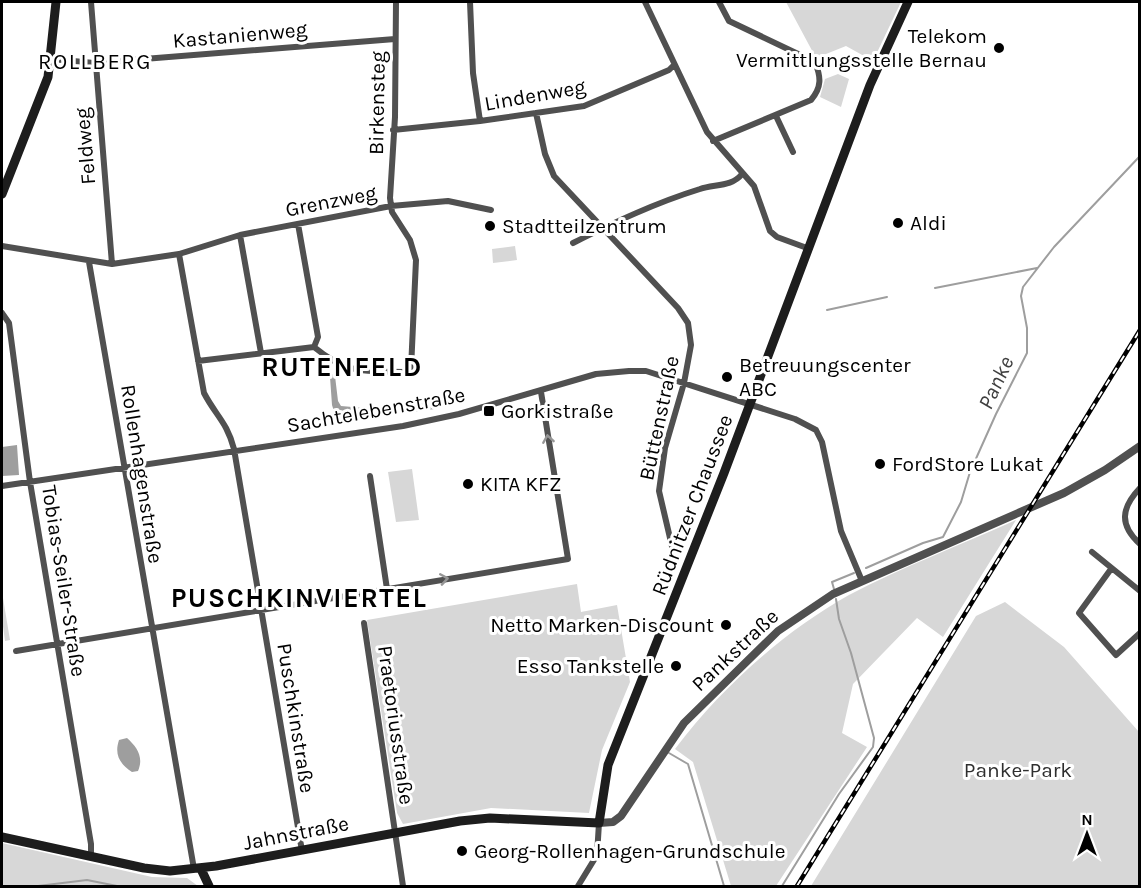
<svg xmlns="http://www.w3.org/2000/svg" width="1141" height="888" font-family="Karla,sans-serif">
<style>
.green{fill:#d7d7d7}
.water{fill:#9e9e9e}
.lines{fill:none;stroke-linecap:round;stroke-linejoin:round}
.stream{stroke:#9e9e9e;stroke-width:2}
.minor{stroke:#505050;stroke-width:6}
.tertiary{stroke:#505050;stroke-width:8}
.secondary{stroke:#1d1d1d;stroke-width:9}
.rail-casing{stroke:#000;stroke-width:4.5}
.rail{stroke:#fff;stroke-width:2;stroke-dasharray:7;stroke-linecap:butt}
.oneway{stroke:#969696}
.poi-dot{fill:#000;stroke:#fff;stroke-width:2}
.labels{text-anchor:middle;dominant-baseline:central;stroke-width:6;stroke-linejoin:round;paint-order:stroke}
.street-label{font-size:21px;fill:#000;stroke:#fff}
.poi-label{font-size:21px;fill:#000;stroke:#fff;text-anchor:start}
.park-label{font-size:21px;fill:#2e2e2e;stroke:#fff}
.neighbourhood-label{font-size:22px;letter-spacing:1.5px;fill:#000;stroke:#fff}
.water-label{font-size:22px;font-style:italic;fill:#3f3f3f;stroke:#fff}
.district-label{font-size:27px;font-weight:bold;letter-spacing:1.5px;fill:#000;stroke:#fff}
</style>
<rect width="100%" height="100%" fill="#fff"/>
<path class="green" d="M 786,2 L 901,2 L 873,61 L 846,46 L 816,58 Z
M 838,74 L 849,79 L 841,107 L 820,97 L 825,79 Z
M 515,246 L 517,260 L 493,263 L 492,249 Z
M 412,469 L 419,520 L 396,522 L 388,472 Z
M 1016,520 L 943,637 L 917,618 L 853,684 L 842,733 L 867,747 L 776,886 L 731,886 L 693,762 L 675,749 C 721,688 783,632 849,595 C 902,567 961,545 1016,520 Z
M 577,584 L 581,612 L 617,605 L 630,682 L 602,750 L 589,813 L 491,808 L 403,824 L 397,813 L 367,620 Z
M 2,592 L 10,640 L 5,641 L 2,619 Z
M 1005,602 L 1064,647 L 1139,732 L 1139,886 L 811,886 L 976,616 Z
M 2,843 L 152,877 L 187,878 L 198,886 L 2,886 Z"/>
<path class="water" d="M 332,374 L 335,376 L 338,401 L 341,406 L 364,408 L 427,403 L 435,404 L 435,409 L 337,421 L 332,405 L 330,377 Z
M 17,445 L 19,475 L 2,476 L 2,447 Z
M 127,738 C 137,747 144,757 138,771 L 132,772 C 120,764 114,755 119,740 Z"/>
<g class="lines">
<path class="stream" d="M 935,288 L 1037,268
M 827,310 L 887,297
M 866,568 L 923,543 L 943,537 L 961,502 L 970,472 L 996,414 L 1027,353 L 1027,328 L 1021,296 L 1023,287 L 1054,247 L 1140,156
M 834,589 L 832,582 L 854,573
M 669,753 L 688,764 L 724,886
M 38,886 L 87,880 L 117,886
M 782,886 L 839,794 L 873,747 L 874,738 L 851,653 L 839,619 L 836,599"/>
<path class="minor" d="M 470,2 L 473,73 L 480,121
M 645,2 L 707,132 L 754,186 L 770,231 L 777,237 L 807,248
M 52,59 L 94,63 L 395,39
M 536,113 L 545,154 L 554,176 L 678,308 L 688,323 L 691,345 L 684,383 L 665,448 L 659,491 L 674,555
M 776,116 L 793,152
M 393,130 L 480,121 L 584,106 L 669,70 L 674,65
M 713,141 L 811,100 C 822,87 821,77 815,62 L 729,21 L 719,2
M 298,224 L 318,337 L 314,347
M 240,235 L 261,353
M 573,243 C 615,222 655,203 700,189 C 714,184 732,187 742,174
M 2,246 L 112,264 L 91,2
M 89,262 L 194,869
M 112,264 L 179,254
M 2,313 L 9,323 L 30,482 L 91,844 L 91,857
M 198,361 L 314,347 C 348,375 365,371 407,372 L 411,369 L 416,260 L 410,240 L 392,212 L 390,198 L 395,117 L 396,2
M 370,476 L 387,589
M 2,486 L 403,426 L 459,414 L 596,374 L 629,371 L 646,371 L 795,419 L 816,430 L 822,442 L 841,531 L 862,581
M 1140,488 C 1121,508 1119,525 1140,544
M 1092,552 L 1140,591
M 1111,569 L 1079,613 L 1116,655 L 1140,633
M 364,623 L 403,886
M 16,651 L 568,559 L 541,392
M 302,851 L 234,449 C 227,422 216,416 204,393 L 179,254 L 240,235 L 391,206 L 448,201 L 491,210
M 578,886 L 597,855 L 599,823"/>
<path class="tertiary" d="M 599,823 L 613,822 L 621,816 L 684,723 L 778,631 L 833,594 L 1064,493 L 1105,470 L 1140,446"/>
<path class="secondary" d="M 2,194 L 48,77 L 56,2
M 2,837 L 144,868 L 170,871 L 216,866 L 460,821 L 490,818 L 599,823 L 608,765 L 724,473 L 870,85 L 908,2
M 201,869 L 209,886"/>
<defs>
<path id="rail" d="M 797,886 L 1140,330"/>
</defs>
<use href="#rail" class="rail-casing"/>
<use href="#rail" class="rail"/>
</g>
<defs><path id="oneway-chevron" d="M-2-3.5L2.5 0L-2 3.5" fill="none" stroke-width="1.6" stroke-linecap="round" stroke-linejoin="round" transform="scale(1.5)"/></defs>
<g class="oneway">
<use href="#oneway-chevron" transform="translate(548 439) rotate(-99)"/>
<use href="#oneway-chevron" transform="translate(444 579) rotate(-9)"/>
</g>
<g class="poi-dot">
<circle cx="999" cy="48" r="6"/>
<circle cx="898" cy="223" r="6"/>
<circle cx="490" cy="226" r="6"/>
<circle cx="727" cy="377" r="6"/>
<rect x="483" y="405" width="12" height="12" rx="3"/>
<circle cx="880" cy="464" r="6"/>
<circle cx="468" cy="484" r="6"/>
<circle cx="726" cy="625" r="6"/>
<circle cx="676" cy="666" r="6"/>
<circle cx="462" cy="851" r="6"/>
</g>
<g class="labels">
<g class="street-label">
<text transform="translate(240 35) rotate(-5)">Kastanienweg</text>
<text transform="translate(535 95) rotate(-10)">Lindenweg</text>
<text transform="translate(377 103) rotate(-89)">Birkensteg</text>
<text transform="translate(85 146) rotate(-95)">Feldweg</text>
<text transform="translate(331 201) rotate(-11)">Grenzweg</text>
<text transform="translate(376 410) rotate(-10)">Sachtelebenstraße</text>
<text transform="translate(659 418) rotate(-78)">Büttenstraße</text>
<text transform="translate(142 474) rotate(81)">Rollenhagenstraße</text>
<text transform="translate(692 505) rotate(-69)">Rüdnitzer Chaussee</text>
<text transform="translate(64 581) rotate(81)">Tobias-Seiler-Straße</text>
<text transform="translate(735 650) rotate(-43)">Pankstraße</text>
<text transform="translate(296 718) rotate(81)">Puschkinstraße</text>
<text transform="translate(396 725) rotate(82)">Praetoriusstraße</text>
<text transform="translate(296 833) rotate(-11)">Jahnstraße</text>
</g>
<g class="poi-label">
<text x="987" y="36" text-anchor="end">Telekom<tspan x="987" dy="24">Vermittlungsstelle Bernau</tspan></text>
<text x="910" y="223">Aldi</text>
<text x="502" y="226">Stadtteilzentrum</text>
<text x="739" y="365">Betreuungscenter<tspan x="739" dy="24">ABC</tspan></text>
<text x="501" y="411">Gorkistraße</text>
<text x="892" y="464">FordStore Lukat</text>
<text x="480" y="484">KITA KFZ</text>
<text x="714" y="625" text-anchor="end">Netto Marken-Discount</text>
<text x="664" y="666" text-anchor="end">Esso Tankstelle</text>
<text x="474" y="851">Georg-Rollenhagen-Grundschule</text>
</g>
<g class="park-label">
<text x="1018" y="770">Panke-Park</text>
</g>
<g class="neighbourhood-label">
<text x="95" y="62">ROLLBERG</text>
</g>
<g class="water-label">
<text transform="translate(996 383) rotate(-65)">Panke</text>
</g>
<g class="district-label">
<text x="342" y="367">RUTENFELD</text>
<text x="299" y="598">PUSCHKINVIERTEL</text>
</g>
</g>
<rect width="1141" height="888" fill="none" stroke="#000000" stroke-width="6"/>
<g transform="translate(1087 834)" stroke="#ffffff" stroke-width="4.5" paint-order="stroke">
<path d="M0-4.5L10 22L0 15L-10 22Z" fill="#000000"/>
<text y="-9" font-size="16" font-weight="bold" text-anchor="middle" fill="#000000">N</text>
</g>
</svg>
